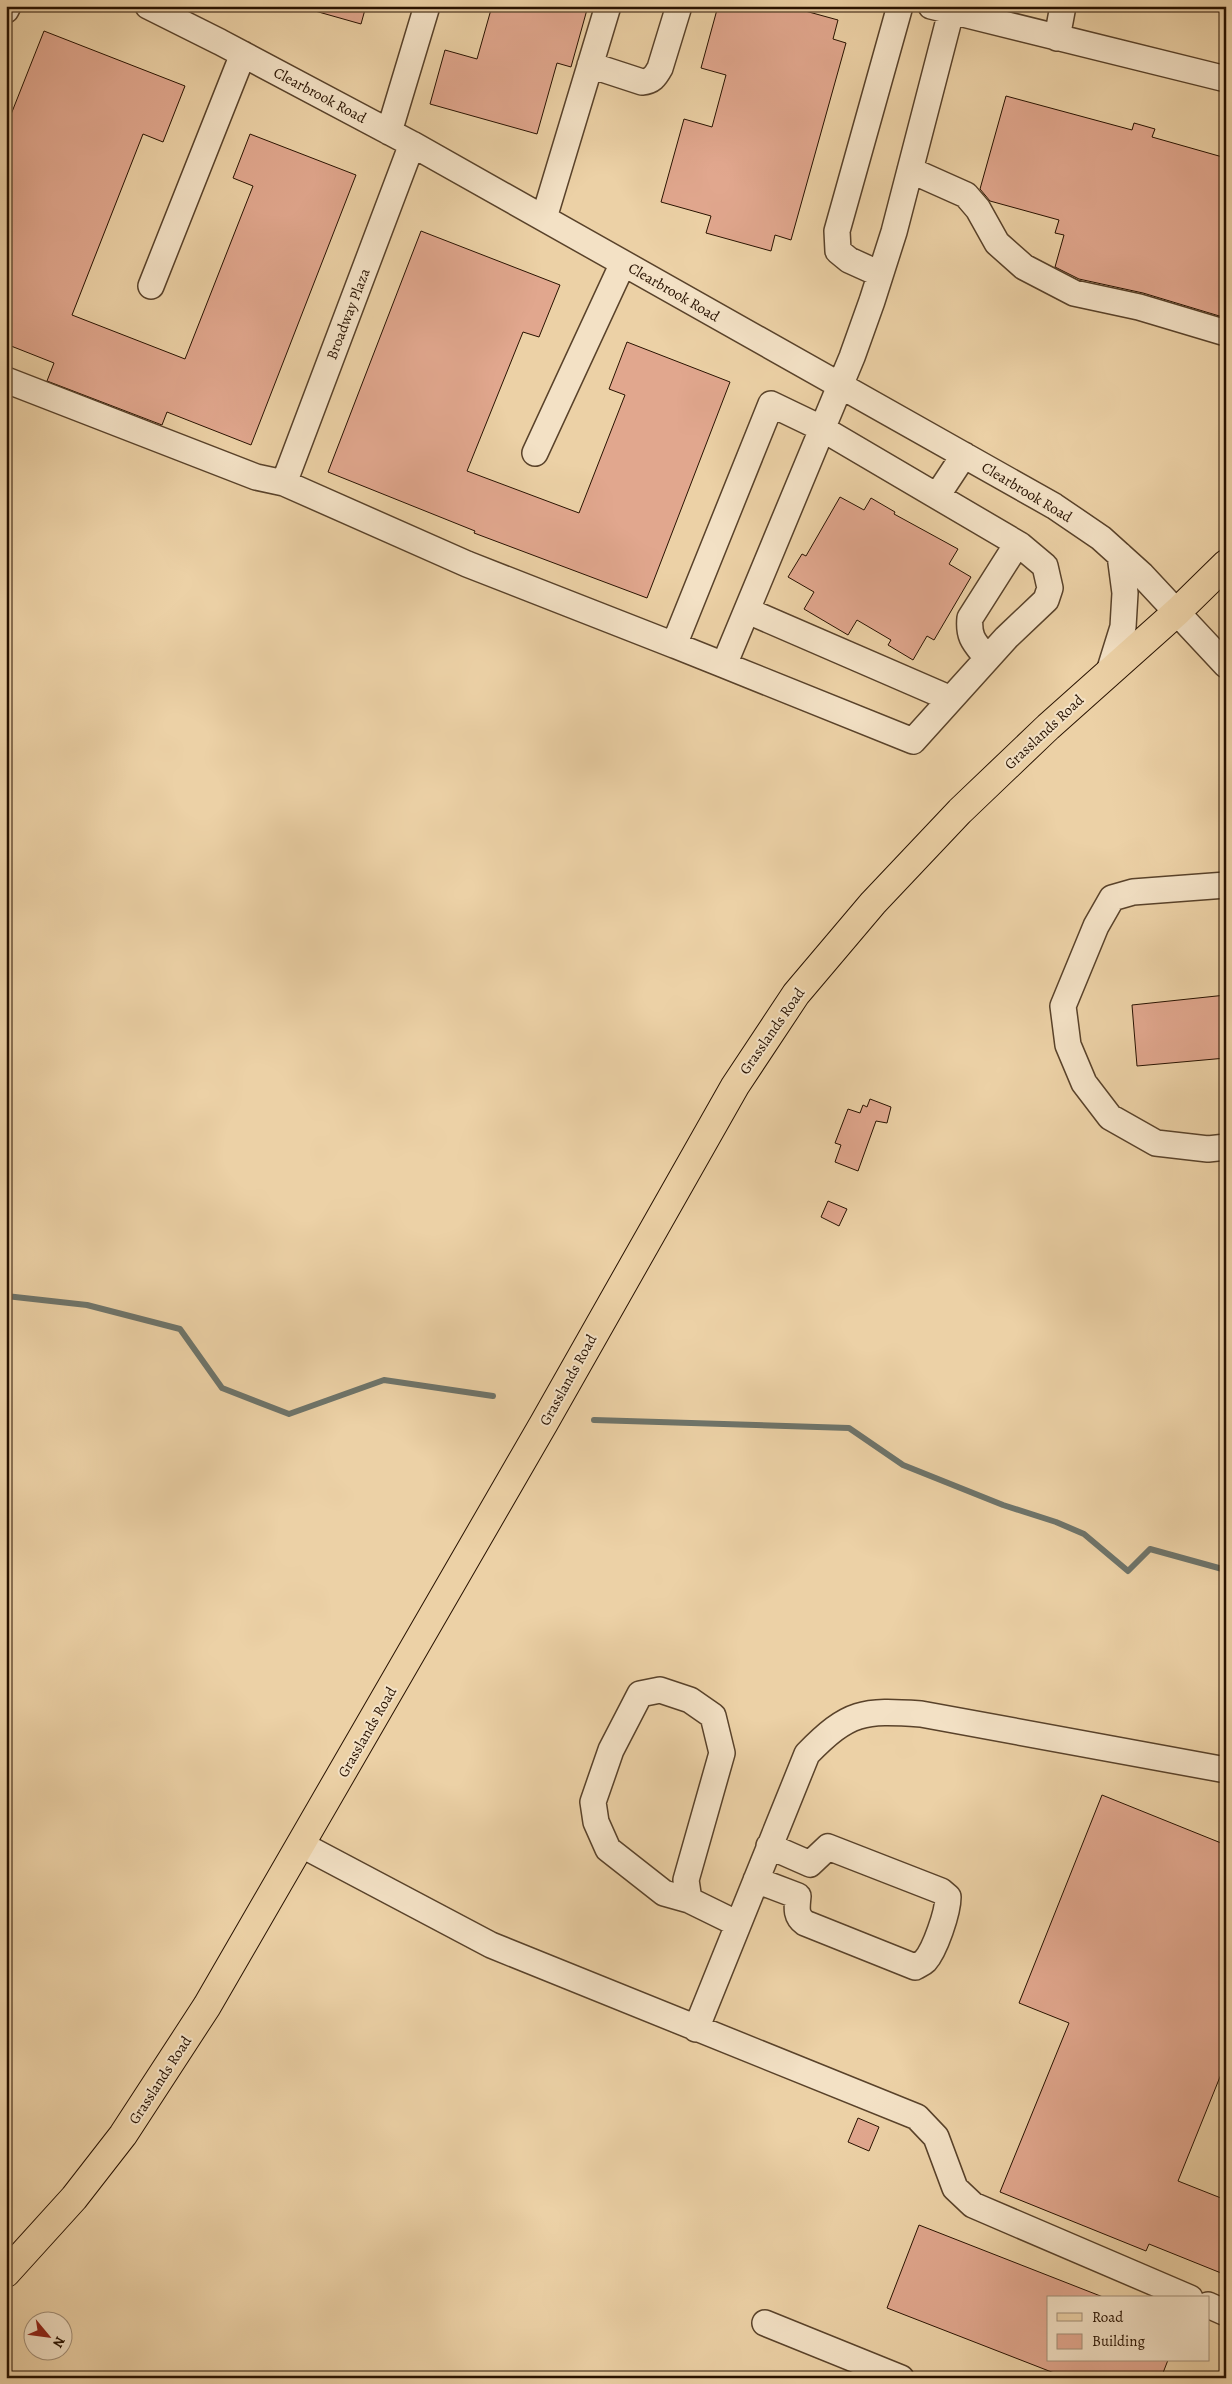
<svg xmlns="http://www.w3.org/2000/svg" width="1232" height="2384" font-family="Alegreya,serif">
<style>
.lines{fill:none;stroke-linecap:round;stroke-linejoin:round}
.stream{stroke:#6e746a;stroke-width:6}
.building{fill:#e1a78e;stroke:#281200}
.minor-casing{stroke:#59422a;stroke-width:28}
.major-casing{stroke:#281200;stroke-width:30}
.minor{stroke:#f3e1c5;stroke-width:25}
.major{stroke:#ecd1a6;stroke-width:28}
.labels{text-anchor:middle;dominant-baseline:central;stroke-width:4;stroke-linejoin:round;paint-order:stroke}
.street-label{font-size:15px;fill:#281200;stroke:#f3e1c5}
</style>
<rect width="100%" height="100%" fill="#ecd1a6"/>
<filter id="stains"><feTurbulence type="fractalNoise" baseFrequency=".004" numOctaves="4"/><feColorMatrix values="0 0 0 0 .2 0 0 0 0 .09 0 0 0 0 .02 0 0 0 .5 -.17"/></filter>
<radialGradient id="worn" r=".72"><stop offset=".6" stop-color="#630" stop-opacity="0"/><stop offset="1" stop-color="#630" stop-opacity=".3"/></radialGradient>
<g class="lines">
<path class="stream" d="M 6,1296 L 87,1305 L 180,1329 L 222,1388 L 289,1414 L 384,1380 L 493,1396
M 594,1420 L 849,1428 L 903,1465 L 1003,1505 L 1056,1522 L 1084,1534 L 1128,1571 L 1150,1549 L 1226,1570"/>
</g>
<path class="building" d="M 316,6 L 366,6 L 361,24 L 315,11 Z
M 492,6 L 588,6 L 571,67 L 557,63 L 537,134 L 430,104 L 445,50 L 477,59 Z
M 718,6 L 787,6 L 838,20 L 833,39 L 846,43 L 791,240 L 775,235 L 771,251 L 706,233 L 711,216 L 661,202 L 684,119 L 712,127 L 726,75 L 701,68 Z
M 44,31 L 185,86 L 163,142 L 143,134 L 72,315 L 185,359 L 253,186 L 233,178 L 250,134 L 356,175 L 251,445 L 167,412 L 162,425 L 47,381 L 54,363 L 6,344 L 6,127 Z
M 1006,96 L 1132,130 L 1134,123 L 1155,129 L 1152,137 L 1226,158 L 1226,318 L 1143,293 L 1079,279 L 1055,267 L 1064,235 L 1055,233 L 1059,220 L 990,201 L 980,189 Z
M 421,231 L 560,285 L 539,337 L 523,332 L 467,471 L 579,513 L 625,395 L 609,389 L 627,342 L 730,382 L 647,598 L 474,533 L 475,531 L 328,472 Z
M 840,497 L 864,510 L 871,498 L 895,512 L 894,514 L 958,549 L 949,564 L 971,577 L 934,640 L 927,636 L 913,660 L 888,645 L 891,640 L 857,620 L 848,635 L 804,609 L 814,592 L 788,577 L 802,554 L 806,556 Z
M 1226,995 L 1226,1058 L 1137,1066 L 1132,1005 Z
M 870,1099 L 891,1107 L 887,1123 L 876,1121 L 858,1171 L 835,1162 L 841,1145 L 835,1143 L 848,1109 L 860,1113 L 863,1105 L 867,1107 Z
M 828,1201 L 847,1209 L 839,1226 L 821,1217 Z
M 1102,1795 L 1226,1845 L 1226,2062 L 1178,2181 L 1226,2200 L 1226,2275 L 1149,2244 L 1146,2251 L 1000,2192 L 1069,2023 L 1019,2003 Z
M 858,2118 L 879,2127 L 869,2151 L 848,2142 Z
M 919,2225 L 1103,2297 L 1048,2298 L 1048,2360 L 1168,2360 L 1161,2378 L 1067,2378 L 887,2308 Z"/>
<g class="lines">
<defs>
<path id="minor" d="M 148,6 L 220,42 L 412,144 L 1054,506 L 1101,538 L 1142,575 L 1226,665
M 931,6 L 1226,79
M 6,10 L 8,6
M 1057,38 L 1063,6
M 590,65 L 642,82 C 652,81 655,77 660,68 L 679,6
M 389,132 L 427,6
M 910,170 L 966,195 L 978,209 L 997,243 L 1024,267 L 1074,293 L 1139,307 L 1226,333
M 544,218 L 608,6
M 880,274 L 849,260 L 838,251 L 837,231 L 900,6
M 151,286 L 243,54
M 6,380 L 256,477 L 284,483 L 467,564 L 674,645
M 535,453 L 623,263
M 284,483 L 412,144
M 937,496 L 964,455
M 748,611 L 951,699
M 987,658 C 975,643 968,638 970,618 L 1017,544
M 724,665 L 913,741 L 1006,638 L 1046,600 L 1050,588 L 1045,566 L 1020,545 L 821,428 L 771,404 L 674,645 L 724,665 L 852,357 L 872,301 L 894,232 L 951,12
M 1109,672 L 1123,627 L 1125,593 L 1120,555
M 1226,885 L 1133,892 L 1112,898 L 1096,926 L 1063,1006 L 1068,1045 L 1084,1083 L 1110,1117 L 1156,1143 L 1208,1149 L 1226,1147
M 302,1845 L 491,1945 L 917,2117 L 936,2137 L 955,2188 L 973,2205 L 1190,2298
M 756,1880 L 798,1896 C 797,1907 795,1916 805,1923 L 915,1967 C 918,1965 922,1964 925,1961 C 935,1950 948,1912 948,1897 L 941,1891 L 828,1847 L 810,1864 L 769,1846
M 689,1900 L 664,1893 L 608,1849 L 596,1822 L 593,1802 L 611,1750 L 640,1694 L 660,1690 L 690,1700 L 713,1716 L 722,1753 L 686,1880 L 689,1900 L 738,1924
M 696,2029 L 807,1754 C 849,1711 863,1710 921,1714 L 1226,1770
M 1208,2305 L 1226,2313
M 765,2323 L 901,2378"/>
<path id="major" d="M 6,2273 L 74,2198 L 123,2135 L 207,2006 L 544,1423 L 735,1086 L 796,994 L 873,903 L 960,811 L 1048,727 L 1178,611 L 1226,564"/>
</defs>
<use href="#minor" class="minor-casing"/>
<use href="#major" class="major-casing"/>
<use href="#minor" class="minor"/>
<use href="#major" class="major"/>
</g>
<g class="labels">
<g class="street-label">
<text transform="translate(320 95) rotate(28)">Clearbrook Road</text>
<text transform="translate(674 292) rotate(30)">Clearbrook Road</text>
<text transform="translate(348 314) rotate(-69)">Broadway Plaza</text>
<text transform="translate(1027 492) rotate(31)">Clearbrook Road</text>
<text transform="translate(1044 732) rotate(-43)">Grasslands Road</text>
<text transform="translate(772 1031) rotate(-55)">Grasslands Road</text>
<text transform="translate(568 1380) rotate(-61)">Grasslands Road</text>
<text transform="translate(367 1732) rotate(-60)">Grasslands Road</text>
<text transform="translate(160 2080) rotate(-57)">Grasslands Road</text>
</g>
</g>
<rect width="1232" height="2384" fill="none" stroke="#ecd1a6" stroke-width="25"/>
<rect x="8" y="8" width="1217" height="2369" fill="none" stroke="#281200" stroke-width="2.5"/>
<rect x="12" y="12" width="1207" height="2359" fill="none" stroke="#281200"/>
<rect x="1047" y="2296" width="162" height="65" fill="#f3e1c5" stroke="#a28e76"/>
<rect x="1057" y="2313" width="25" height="8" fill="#ecd1a6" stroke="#a28e76"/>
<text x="1092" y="2322" font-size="15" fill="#281200">Road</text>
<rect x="1057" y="2334" width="25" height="15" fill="#e1a78e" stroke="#a28e76"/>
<text x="1092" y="2346" font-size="15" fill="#281200">Building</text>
<g transform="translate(48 2336) rotate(119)"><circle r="24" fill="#f3e1c5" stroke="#a28e76"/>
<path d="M0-4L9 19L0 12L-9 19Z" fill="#8f2418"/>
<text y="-8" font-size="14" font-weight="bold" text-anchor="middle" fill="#281200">N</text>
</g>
<rect width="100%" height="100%" filter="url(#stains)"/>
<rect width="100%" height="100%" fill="url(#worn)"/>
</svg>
